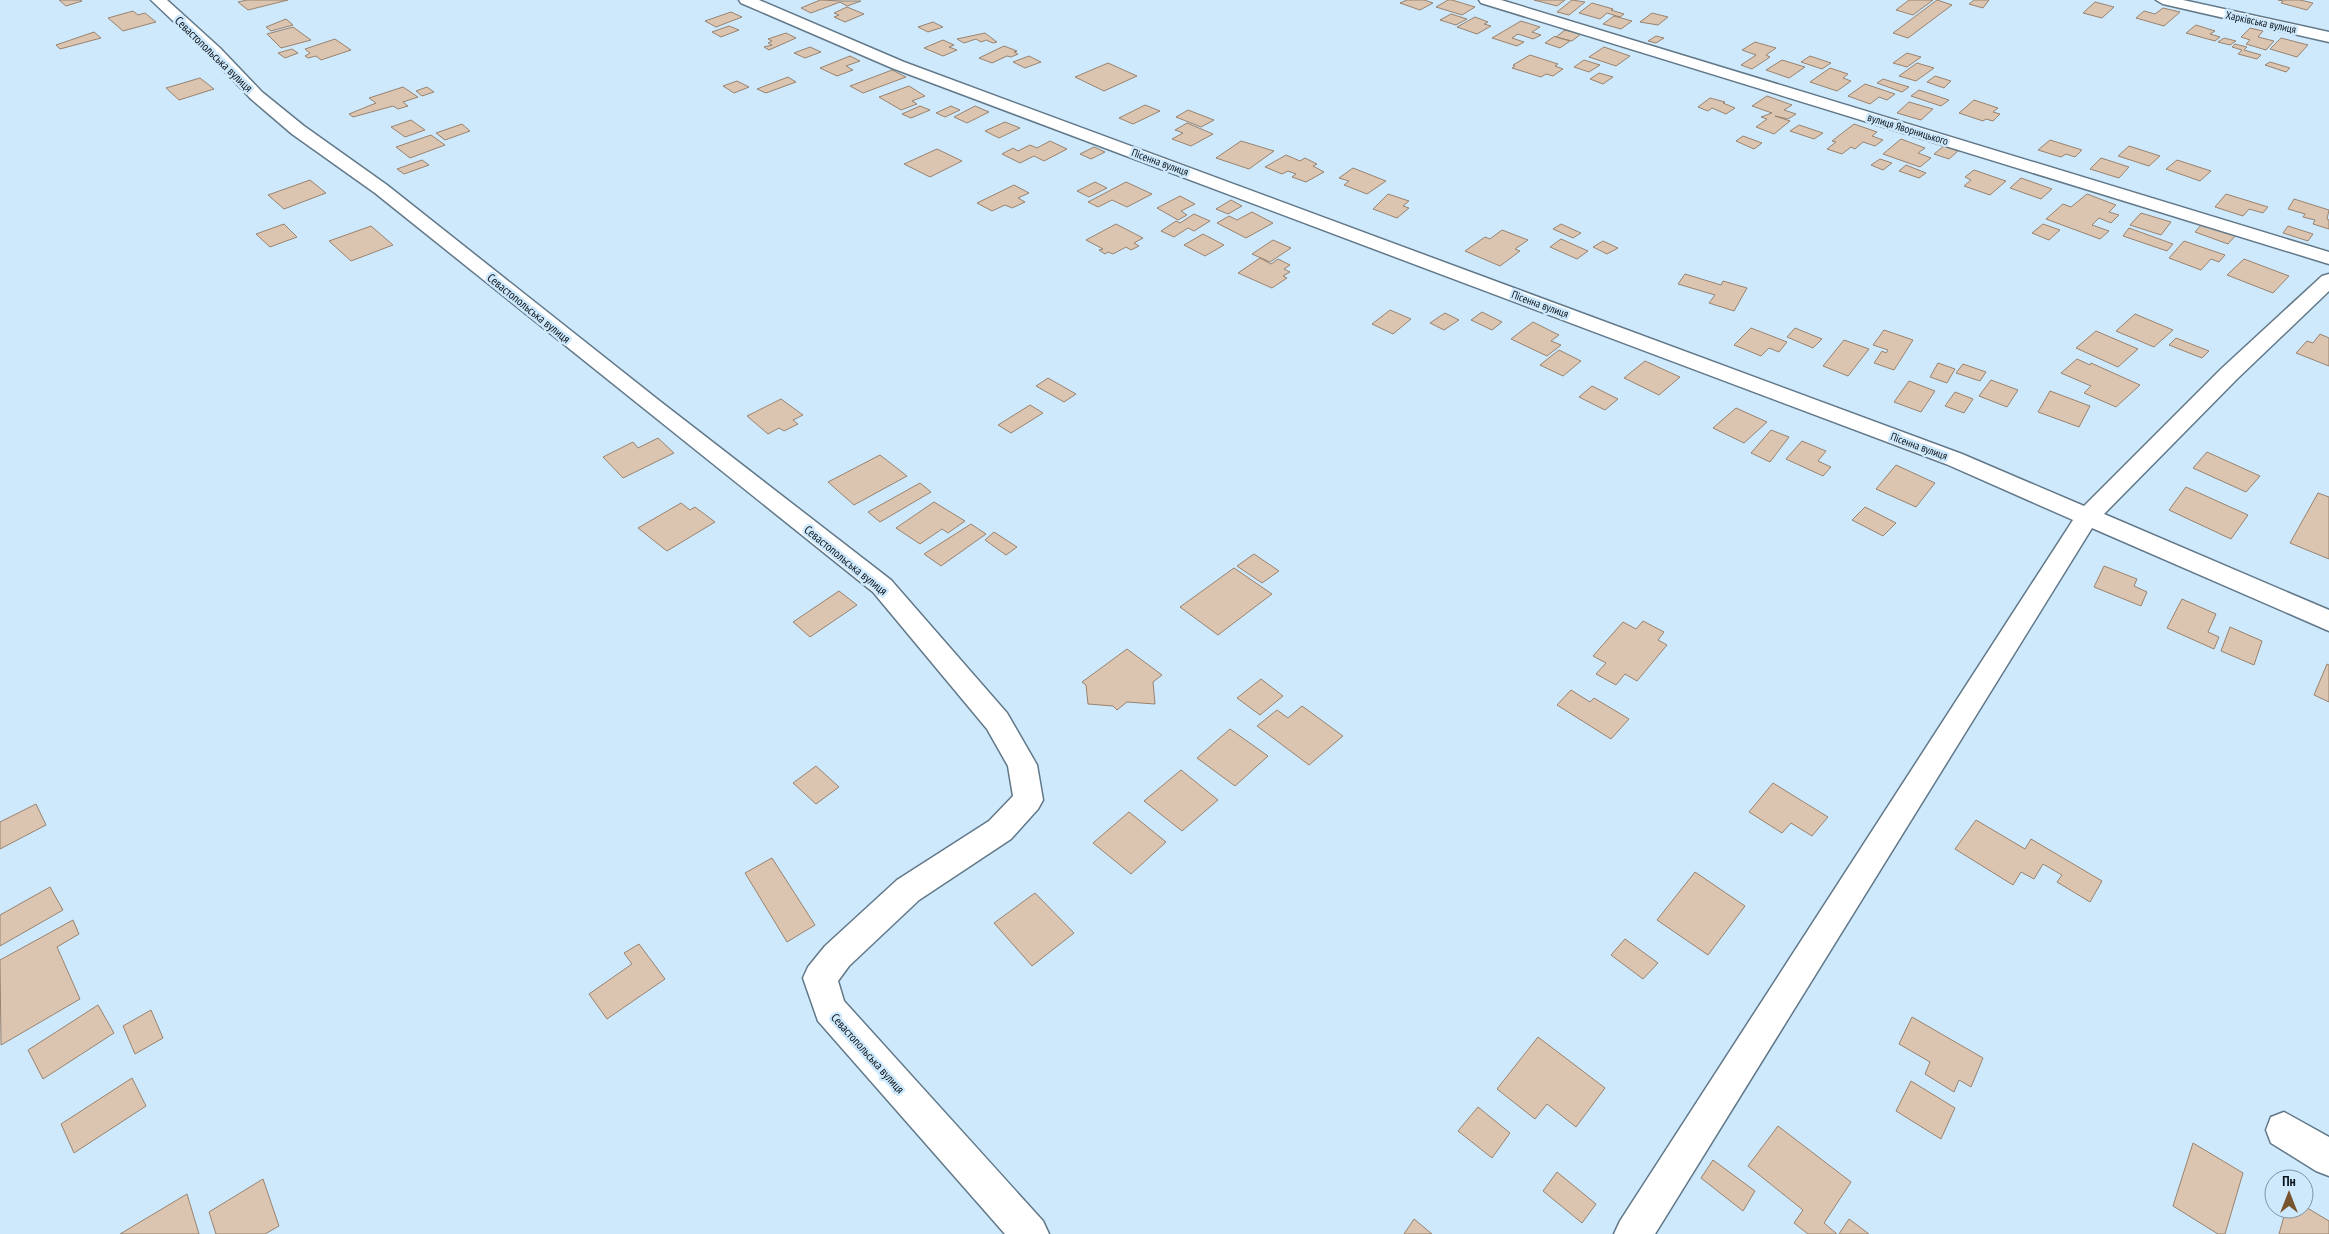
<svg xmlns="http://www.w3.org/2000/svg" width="2329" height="1234" font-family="'PT Sans Narrow',sans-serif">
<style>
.building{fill:#dbc5b0;stroke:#98836f}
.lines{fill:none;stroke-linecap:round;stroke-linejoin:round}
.street-casing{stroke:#617889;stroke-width:3}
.street{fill:#fff;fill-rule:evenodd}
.labels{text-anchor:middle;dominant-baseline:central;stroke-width:5;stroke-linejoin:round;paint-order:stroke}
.far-street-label{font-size:11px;fill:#0c151c;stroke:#cee8fc}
.street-label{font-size:12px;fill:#0c151c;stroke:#cee8fc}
</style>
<rect width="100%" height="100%" fill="#cee8fc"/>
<path class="building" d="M 59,0 L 80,0 L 82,1 L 66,6 Z
M 247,0 L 288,0 L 248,10 L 238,2 Z
M 820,0 L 842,1 L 861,1 L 847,6 L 840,2 L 811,13 L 801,8 Z
M 1407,0 L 1424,0 L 1433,3 L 1420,10 L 1400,3 Z
M 1448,0 L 1452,0 L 1475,7 L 1462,15 L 1436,7 Z
M 1534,0 L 1565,0 L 1557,6 Z
M 1572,0 L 1585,2 L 1569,15 L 1557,12 Z
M 1909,0 L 1933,0 L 1913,15 L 1896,10 Z
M 1937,0 L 1952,5 L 1908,38 L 1893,33 Z
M 1974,0 L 1989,0 L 1983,8 L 1969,4 Z
M 2278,0 L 2300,0 L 2313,3 L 2307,10 L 2281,3 L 2283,1 Z
M 2095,2 L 2114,7 L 2102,18 L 2083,13 Z
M 1592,3 L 1613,9 L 1611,10 L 1624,14 L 1620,17 L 1607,13 L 1600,19 L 1579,13 Z
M 847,7 L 864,14 L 845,22 L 834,17 L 839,15 L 834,13 Z
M 2163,8 L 2180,12 L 2164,26 L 2136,18 L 2144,11 L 2155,14 Z
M 133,11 L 138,15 L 145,13 L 156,22 L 123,31 L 108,18 Z
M 731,12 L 742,17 L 716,27 L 705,21 Z
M 1652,13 L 1668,17 L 1658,25 L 1640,22 Z
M 1451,14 L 1467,19 L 1456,25 L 1440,20 Z
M 1614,16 L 1632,21 L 1621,29 L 1603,24 Z
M 1475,17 L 1488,22 L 1484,24 L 1491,26 L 1477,34 L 1457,27 Z
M 286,19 L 293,25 L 271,31 L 266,27 Z
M 1521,21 L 1540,27 L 1532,32 L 1541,35 L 1533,39 L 1518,34 L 1512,38 L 1524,42 L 1517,46 L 1492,38 Z
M 933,22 L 943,27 L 928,32 L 918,27 Z
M 2196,25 L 2215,31 L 2210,34 L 2220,37 L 2215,41 L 2186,33 Z
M 729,26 L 739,30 L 721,37 L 712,32 Z
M 293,27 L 311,40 L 281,48 L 267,34 Z
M 2250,28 L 2263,31 L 2258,37 L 2274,41 L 2266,50 L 2246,44 L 2250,40 L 2241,37 Z
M 1565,30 L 1581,34 L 1572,41 L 1556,37 Z
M 94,32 L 101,38 L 60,49 L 56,45 Z
M 786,33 L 796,38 L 769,50 L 764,47 L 772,45 L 768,43 L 772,41 L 768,39 Z
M 985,33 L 997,42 L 993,43 L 986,40 L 981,42 L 976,39 L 964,43 L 957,39 Z
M 1555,36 L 1556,37 L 1570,41 L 1560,48 L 1545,43 Z
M 1656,36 L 1664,38 L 1656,43 L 1648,41 Z
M 2224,38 L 2236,41 L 2230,45 L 2218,42 Z
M 2281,38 L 2308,45 L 2297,57 L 2270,49 Z
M 335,39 L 351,50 L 321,60 L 316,56 L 308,58 L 305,56 L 310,53 L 305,49 Z
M 943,40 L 954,45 L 949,47 L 957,50 L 943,56 L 924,48 Z
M 1755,42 L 1776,48 L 1766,55 L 1770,57 L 1752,69 L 1741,65 L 1756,55 L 1742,50 Z
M 2235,44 L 2247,47 L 2244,50 L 2261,55 L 2257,59 L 2238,54 L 2242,50 L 2232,47 Z
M 1004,46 L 1017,51 L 1014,52 L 1018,54 L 1011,57 L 1007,56 L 992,63 L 979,58 Z
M 810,47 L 821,52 L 805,58 L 794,53 Z
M 1604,47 L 1630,56 L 1616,66 L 1589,57 Z
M 292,49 L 298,53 L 285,58 L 278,53 Z
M 1907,53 L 1921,57 L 1907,67 L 1893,63 Z
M 1530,55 L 1558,64 L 1555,66 L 1563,69 L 1553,76 L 1546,74 L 1541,77 L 1512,68 L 1515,66 L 1513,65 Z
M 850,56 L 860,61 L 846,66 L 853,70 L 837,76 L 820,68 Z
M 1029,56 L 1041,62 L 1025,68 L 1013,62 Z
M 1810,56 L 1831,63 L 1822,69 L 1801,62 Z
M 1584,60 L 1600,65 L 1589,72 L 1574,67 Z
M 1782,60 L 1805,67 L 1789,78 L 1766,70 Z
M 2270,62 L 2290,68 L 2286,72 L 2265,65 Z
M 1108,63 L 1137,76 L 1104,91 L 1075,77 Z
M 1917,63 L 1934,68 L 1916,81 L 1899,76 Z
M 1830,68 L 1848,74 L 1843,78 L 1851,81 L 1837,91 L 1810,82 Z
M 892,70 L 906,77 L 863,93 L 850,86 Z
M 1599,73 L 1613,77 L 1603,84 L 1590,79 Z
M 1935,76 L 1951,81 L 1944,88 L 1927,82 Z
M 788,77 L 796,82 L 766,93 L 757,89 Z
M 200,78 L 214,89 L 179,100 L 166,88 Z
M 1883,79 L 1909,87 L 1902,92 L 1877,83 Z
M 737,81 L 749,87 L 734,93 L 723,86 Z
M 1865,84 L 1895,94 L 1887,100 L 1879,97 L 1870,104 L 1848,96 Z
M 909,86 L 925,96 L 912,101 L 917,104 L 901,110 L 879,97 Z
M 403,87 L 418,97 L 403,102 L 408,106 L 398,109 L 393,106 L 353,117 L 349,114 L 376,103 L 369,98 Z
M 427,87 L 434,92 L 422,96 L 416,91 Z
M 1919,90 L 1949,100 L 1941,106 L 1911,96 Z
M 1767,96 L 1792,105 L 1784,110 L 1796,114 L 1788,119 L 1775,116 L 1790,121 L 1774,134 L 1756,127 L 1767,119 L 1761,117 L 1772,113 L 1752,106 Z
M 1710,98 L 1725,102 L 1723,103 L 1735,108 L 1726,114 L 1712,108 L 1708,111 L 1698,107 Z
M 1974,100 L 1998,108 L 1993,112 L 2000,114 L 1993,121 L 1986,119 L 1983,121 L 1959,113 Z
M 1909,102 L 1933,109 L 1921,120 L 1897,113 Z
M 1145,105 L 1160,111 L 1133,124 L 1119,118 Z
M 920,106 L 930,110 L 911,118 L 902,114 Z
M 951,106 L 960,110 L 945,117 L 936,113 Z
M 975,106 L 989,112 L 967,123 L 954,117 Z
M 1188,110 L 1214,120 L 1201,127 L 1176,117 Z
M 411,120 L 425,130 L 405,137 L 391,127 Z
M 1005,122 L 1020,128 L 999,138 L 985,131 Z
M 1187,123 L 1213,134 L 1191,146 L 1172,139 L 1183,133 L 1175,130 Z
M 462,124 L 470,131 L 445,140 L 436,133 Z
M 1854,124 L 1877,132 L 1872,136 L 1883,140 L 1875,146 L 1863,142 L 1855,149 L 1851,147 L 1842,154 L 1827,149 L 1836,142 L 1832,141 Z
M 1799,125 L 1823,133 L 1814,139 L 1790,131 Z
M 431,135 L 445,145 L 410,158 L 396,147 Z
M 1743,136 L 1762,143 L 1754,149 L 1736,141 Z
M 1901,139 L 1925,148 L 1918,153 L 1931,158 L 1920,167 L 1883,154 Z
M 2050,140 L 2082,150 L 2075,157 L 2066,154 L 2061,157 L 2038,150 Z
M 1050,141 L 1067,149 L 1044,161 L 1034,156 L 1020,163 L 1002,154 L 1013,148 L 1018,151 L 1030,145 L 1037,148 Z
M 1241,141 L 1274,151 L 1249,169 L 1216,158 Z
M 1944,146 L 1958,151 L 1949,159 L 1934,154 Z
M 2129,146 L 2160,156 L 2149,166 L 2118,156 Z
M 1094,147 L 1105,152 L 1091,159 L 1080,154 Z
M 937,149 L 962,161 L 930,177 L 904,164 Z
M 1286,155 L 1300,161 L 1305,158 L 1317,164 L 1313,166 L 1324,172 L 1306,182 L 1292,177 L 1296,174 L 1288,171 L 1282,174 L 1265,167 Z
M 2101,158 L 2129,167 L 2119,178 L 2090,169 Z
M 1880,159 L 1892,163 L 1883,170 L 1871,165 Z
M 422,160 L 429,165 L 404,174 L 397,169 Z
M 2177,160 L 2211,171 L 2200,181 L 2166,169 Z
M 1906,165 L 1926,173 L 1919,178 L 1899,171 Z
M 1353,168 L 1386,181 L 1367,194 L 1344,185 L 1349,181 L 1339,178 Z
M 1974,170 L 2006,181 L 1990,195 L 1964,186 L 1971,180 L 1965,177 Z
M 2021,178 L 2052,189 L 2041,199 L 2010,188 Z
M 310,180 L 326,193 L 284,209 L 268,195 Z
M 1095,182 L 1107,188 L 1089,197 L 1077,191 Z
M 1126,182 L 1152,194 L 1127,207 L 1112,200 L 1098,207 L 1088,202 Z
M 1014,185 L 1029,193 L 1018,198 L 1025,202 L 1012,208 L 1005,205 L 992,211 L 977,203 Z
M 1388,194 L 1409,201 L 1403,206 L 1409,208 L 1397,218 L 1373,209 Z
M 2087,194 L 2116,205 L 2109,212 L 2119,215 L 2111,223 L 2099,218 L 2092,225 L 2109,231 L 2100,239 L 2046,219 L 2063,204 L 2071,207 Z
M 2226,194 L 2268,207 L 2263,213 L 2249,209 L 2243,216 L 2215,207 Z
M 1180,196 L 1195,204 L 1181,211 L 1187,215 L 1178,220 L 1157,208 Z
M 2294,199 L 2329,210 L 2327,219 L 2329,220 L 2329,229 L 2313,224 L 2315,220 L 2303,217 L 2305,214 L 2288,209 Z
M 1231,200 L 1242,206 L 1228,214 L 1216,209 Z
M 1252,212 L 1273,223 L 1246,238 L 1217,223 L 1229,216 L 1237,220 Z
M 2141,213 L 2171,222 L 2161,235 L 2130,225 Z
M 1194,214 L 1210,221 L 1194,231 L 1188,228 L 1174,237 L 1161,231 L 1176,221 L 1180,223 Z
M 284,224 L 297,237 L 270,247 L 256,234 Z
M 1116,224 L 1143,238 L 1134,243 L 1139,246 L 1131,250 L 1126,247 L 1113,254 L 1108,252 L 1105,254 L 1099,250 L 1103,249 L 1086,240 Z
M 1561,224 L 1581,233 L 1573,238 L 1553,229 Z
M 2043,224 L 2060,230 L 2049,240 L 2032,233 Z
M 2202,224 L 2235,236 L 2228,244 L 2195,232 Z
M 371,226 L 393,245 L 351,261 L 329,241 Z
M 2288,226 L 2313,234 L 2308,241 L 2283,233 Z
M 2129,228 L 2173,244 L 2167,251 L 2123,236 Z
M 1502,230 L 1528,240 L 1515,249 L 1520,251 L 1500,266 L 1465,251 L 1485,237 L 1490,239 Z
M 1203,234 L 1224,245 L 1205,256 L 1184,245 Z
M 1561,239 L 1588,251 L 1577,259 L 1550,247 Z
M 1273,240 L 1291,248 L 1270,262 L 1252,254 Z
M 1603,241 L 1618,248 L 1607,254 L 1593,247 Z
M 2184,241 L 2225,255 L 2219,262 L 2211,259 L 2201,270 L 2169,258 Z
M 1260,258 L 1271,264 L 1278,259 L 1290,265 L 1284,269 L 1290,272 L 1283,276 L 1287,278 L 1272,288 L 1238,273 Z
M 2244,259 L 2289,276 L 2273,293 L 2227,275 Z
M 1685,274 L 1721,285 L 1723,281 L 1747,288 L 1734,311 L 1709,303 L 1715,295 L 1678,284 Z
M 1390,310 L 1411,319 L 1393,334 L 1372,324 Z
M 1482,312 L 1502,322 L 1492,330 L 1471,320 Z
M 1445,313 L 1459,320 L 1444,330 L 1430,323 Z
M 2135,314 L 2173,330 L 2154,347 L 2116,331 Z
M 1533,322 L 1559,335 L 1551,341 L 1561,345 L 1547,356 L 1511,339 Z
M 1751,328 L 1787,342 L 1779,352 L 1769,348 L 1761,356 L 1734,345 Z
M 1795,328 L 1822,339 L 1813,348 L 1787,337 Z
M 1884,330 L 1913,340 L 1894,370 L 1874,363 L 1882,351 L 1886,353 L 1888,350 L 1873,345 Z
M 2096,331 L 2138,349 L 2118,367 L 2076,348 Z
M 2320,334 L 2329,338 L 2329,366 L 2296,353 L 2307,341 L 2313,343 Z
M 2176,338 L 2209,351 L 2202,358 L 2169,345 Z
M 1844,340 L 1869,349 L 1848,376 L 1823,366 Z
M 1559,350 L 1581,361 L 1563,376 L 1540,365 Z
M 2077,359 L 2090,365 L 2091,363 L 2140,385 L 2116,407 L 2084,393 L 2091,386 L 2061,373 Z
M 1645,361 L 1680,377 L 1659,395 L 1624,378 Z
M 1938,363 L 1955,369 L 1947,383 L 1930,377 Z
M 1963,364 L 1986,372 L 1980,381 L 1956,373 Z
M 1048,378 L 1076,394 L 1064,402 L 1036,386 Z
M 1991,380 L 2018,390 L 2007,407 L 1979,396 Z
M 1909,381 L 1935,391 L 1921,412 L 1894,402 Z
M 1592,386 L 1618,399 L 1605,410 L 1579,397 Z
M 2050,391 L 2090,406 L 2079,427 L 2038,412 Z
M 1955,392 L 1973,399 L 1964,413 L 1945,406 Z
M 781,399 L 803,415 L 793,420 L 798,424 L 784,431 L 779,428 L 768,434 L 747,416 Z
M 1030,405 L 1043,413 L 1011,433 L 998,425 Z
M 1736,408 L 1767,422 L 1744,443 L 1713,428 Z
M 1771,430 L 1789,437 L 1770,462 L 1751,453 Z
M 658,438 L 674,453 L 623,478 L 603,457 L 633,442 L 638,448 Z
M 1802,441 L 1826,451 L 1818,461 L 1831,467 L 1823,476 L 1786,459 Z
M 2207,452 L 2260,476 L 2246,492 L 2193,468 Z
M 880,455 L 907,476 L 854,505 L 828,482 Z
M 1896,465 L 1935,483 L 1916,507 L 1876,489 Z
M 920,483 L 931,492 L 880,522 L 868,512 Z
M 2186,487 L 2248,515 L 2231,539 L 2169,510 Z
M 2318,493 L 2329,497 L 2329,559 L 2290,543 Z
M 934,502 L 965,521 L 948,533 L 942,529 L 920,544 L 896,528 Z
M 681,503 L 690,510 L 695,507 L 715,522 L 667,551 L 638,528 Z
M 1865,507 L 1896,523 L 1883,536 L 1852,520 Z
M 971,524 L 986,534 L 941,566 L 924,554 Z
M 994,532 L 1017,547 L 1006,555 L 985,540 Z
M 1254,554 L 1279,571 L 1262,583 L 1237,566 Z
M 2104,566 L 2137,579 L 2134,586 L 2147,592 L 2141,606 L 2094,587 Z
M 1234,568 L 1272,594 L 1218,635 L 1180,607 Z
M 839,591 L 857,605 L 810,637 L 793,622 Z
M 2182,599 L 2216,614 L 2208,632 L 2219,637 L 2214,649 L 2167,628 Z
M 1643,621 L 1664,632 L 1658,640 L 1667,645 L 1637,681 L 1625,674 L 1616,685 L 1596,674 L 1606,663 L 1593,656 L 1623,622 L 1636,629 Z
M 2230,627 L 2262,641 L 2254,665 L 2221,651 Z
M 1127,649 L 1162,675 L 1153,682 L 1155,704 L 1127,702 L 1117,710 L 1113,706 L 1088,704 L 1086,685 L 1082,682 Z
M 2327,664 L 2329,665 L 2329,702 L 2314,695 Z
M 1261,679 L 1283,696 L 1260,715 L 1237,698 Z
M 1571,690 L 1590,702 L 1594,698 L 1629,719 L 1611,739 L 1557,705 Z
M 1302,706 L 1343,736 L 1309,765 L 1257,726 L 1277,710 L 1288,718 Z
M 1230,729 L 1268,756 L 1235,786 L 1197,758 Z
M 816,766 L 839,787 L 816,804 L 793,783 Z
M 1181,770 L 1218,800 L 1182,831 L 1144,801 Z
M 1773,783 L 1828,817 L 1812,836 L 1791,823 L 1782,833 L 1749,812 Z
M 36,804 L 46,825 L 0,849 L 0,822 Z
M 1129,812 L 1166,842 L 1131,874 L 1093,843 Z
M 1976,820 L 2025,849 L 2031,839 L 2102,881 L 2090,902 L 2057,882 L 2062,875 L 2043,864 L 2034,879 L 2021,872 L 2013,885 L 1955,849 Z
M 772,858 L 815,925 L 787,942 L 745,873 Z
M 1695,872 L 1745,906 L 1708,955 L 1657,920 Z
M 50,887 L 63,910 L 0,946 L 0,915 Z
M 1035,893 L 1074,933 L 1032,966 L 994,923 Z
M 73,920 L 79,934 L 57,947 L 80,999 L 1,1045 L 0,960 Z
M 1625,939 L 1658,963 L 1643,979 L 1611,955 Z
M 639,944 L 665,979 L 607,1019 L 589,994 L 632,964 L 624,953 Z
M 98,1005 L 114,1033 L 43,1079 L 28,1050 Z
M 151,1010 L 163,1038 L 135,1054 L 123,1026 Z
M 1912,1017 L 1983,1058 L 1971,1087 L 1959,1080 L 1954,1092 L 1925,1074 L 1930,1062 L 1899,1044 Z
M 1538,1037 L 1605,1088 L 1576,1127 L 1547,1104 L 1535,1119 L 1497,1089 Z
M 132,1078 L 146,1106 L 74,1153 L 61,1124 Z
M 1911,1081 L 1955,1108 L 1941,1139 L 1896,1111 Z
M 1478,1107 L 1510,1133 L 1492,1158 L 1458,1131 Z
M 1778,1126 L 1851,1182 L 1824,1223 L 1837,1234 L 1808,1234 L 1794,1223 L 1803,1210 L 1748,1166 Z
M 2193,1143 L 2243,1173 L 2225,1234 L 2218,1234 L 2173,1206 Z
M 1713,1160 L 1755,1191 L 1743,1211 L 1701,1178 Z
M 1557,1172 L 1596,1204 L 1582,1223 L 1543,1191 Z
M 263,1179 L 279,1226 L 265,1234 L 216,1234 L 209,1212 Z
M 187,1194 L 199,1234 L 120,1234 Z
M 2304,1206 L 2329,1221 L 2329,1234 L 2279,1234 L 2286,1209 L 2304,1209 Z
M 1414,1219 L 1432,1234 L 1404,1234 Z
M 1849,1219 L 1869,1234 L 1839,1234 Z"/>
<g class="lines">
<defs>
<path id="street" d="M 151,0 L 167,0 L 220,48 L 262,92 L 304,126 L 387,185 L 661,402 L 891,580 L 1007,713 L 1037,765 L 1043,800 L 1038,809 L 1011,839 L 919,900 L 849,966 L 838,981 L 844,1001 L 1043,1221 L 1049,1234 L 1005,1234 L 818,1021 L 803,978 L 808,967 L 825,946 L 897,880 L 989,821 L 1013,796 L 1008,766 L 987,729 L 873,592 L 375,193 L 292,134 L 250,98 L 208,54 Z
M 739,0 L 759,0 L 904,62 L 1962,454 L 2084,506 L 2221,369 L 2322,276 L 2329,274 L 2329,291 L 2237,379 L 2104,514 L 2329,610 L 2329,631 L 2092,528 L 1655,1234 L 1614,1234 L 1620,1221 L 2073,520 L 1946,464 L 892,68 L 741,3 Z
M 1479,0 L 1501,0 L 2329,252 L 2329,264 L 1481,3 Z
M 2156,0 L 2183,0 L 2329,32 L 2329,42 L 2163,4 Z
M 2284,1112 L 2329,1137 L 2329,1176 L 2316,1171 L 2271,1143 L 2266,1130 L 2271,1117 Z"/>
</defs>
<use href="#street" class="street-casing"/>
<use href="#street" class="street"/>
</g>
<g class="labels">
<g class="far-street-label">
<text transform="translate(2261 22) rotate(12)">Харківська вулиця</text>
<text transform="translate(1908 129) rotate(17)">вулиця Яворницького</text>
<text transform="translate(1160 162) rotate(20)">Пісенна вулиця</text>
<text transform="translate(1540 304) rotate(20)">Пісенна вулиця</text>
<text transform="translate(1919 446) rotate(20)">Пісенна вулиця</text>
</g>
<g class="street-label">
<text transform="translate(214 54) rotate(44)">Севастопольська вулиця</text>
<text transform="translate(529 308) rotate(39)">Севастопольська вулиця</text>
<text transform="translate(846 560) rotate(39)">Севастопольська вулиця</text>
<text transform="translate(868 1053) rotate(48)">Севастопольська вулиця</text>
</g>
</g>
<g transform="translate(2289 1194)"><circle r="24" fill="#cee8fc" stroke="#8094a2"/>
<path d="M0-4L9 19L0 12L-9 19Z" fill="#78542e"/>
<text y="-8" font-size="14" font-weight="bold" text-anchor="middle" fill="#0c151c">Пн</text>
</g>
</svg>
